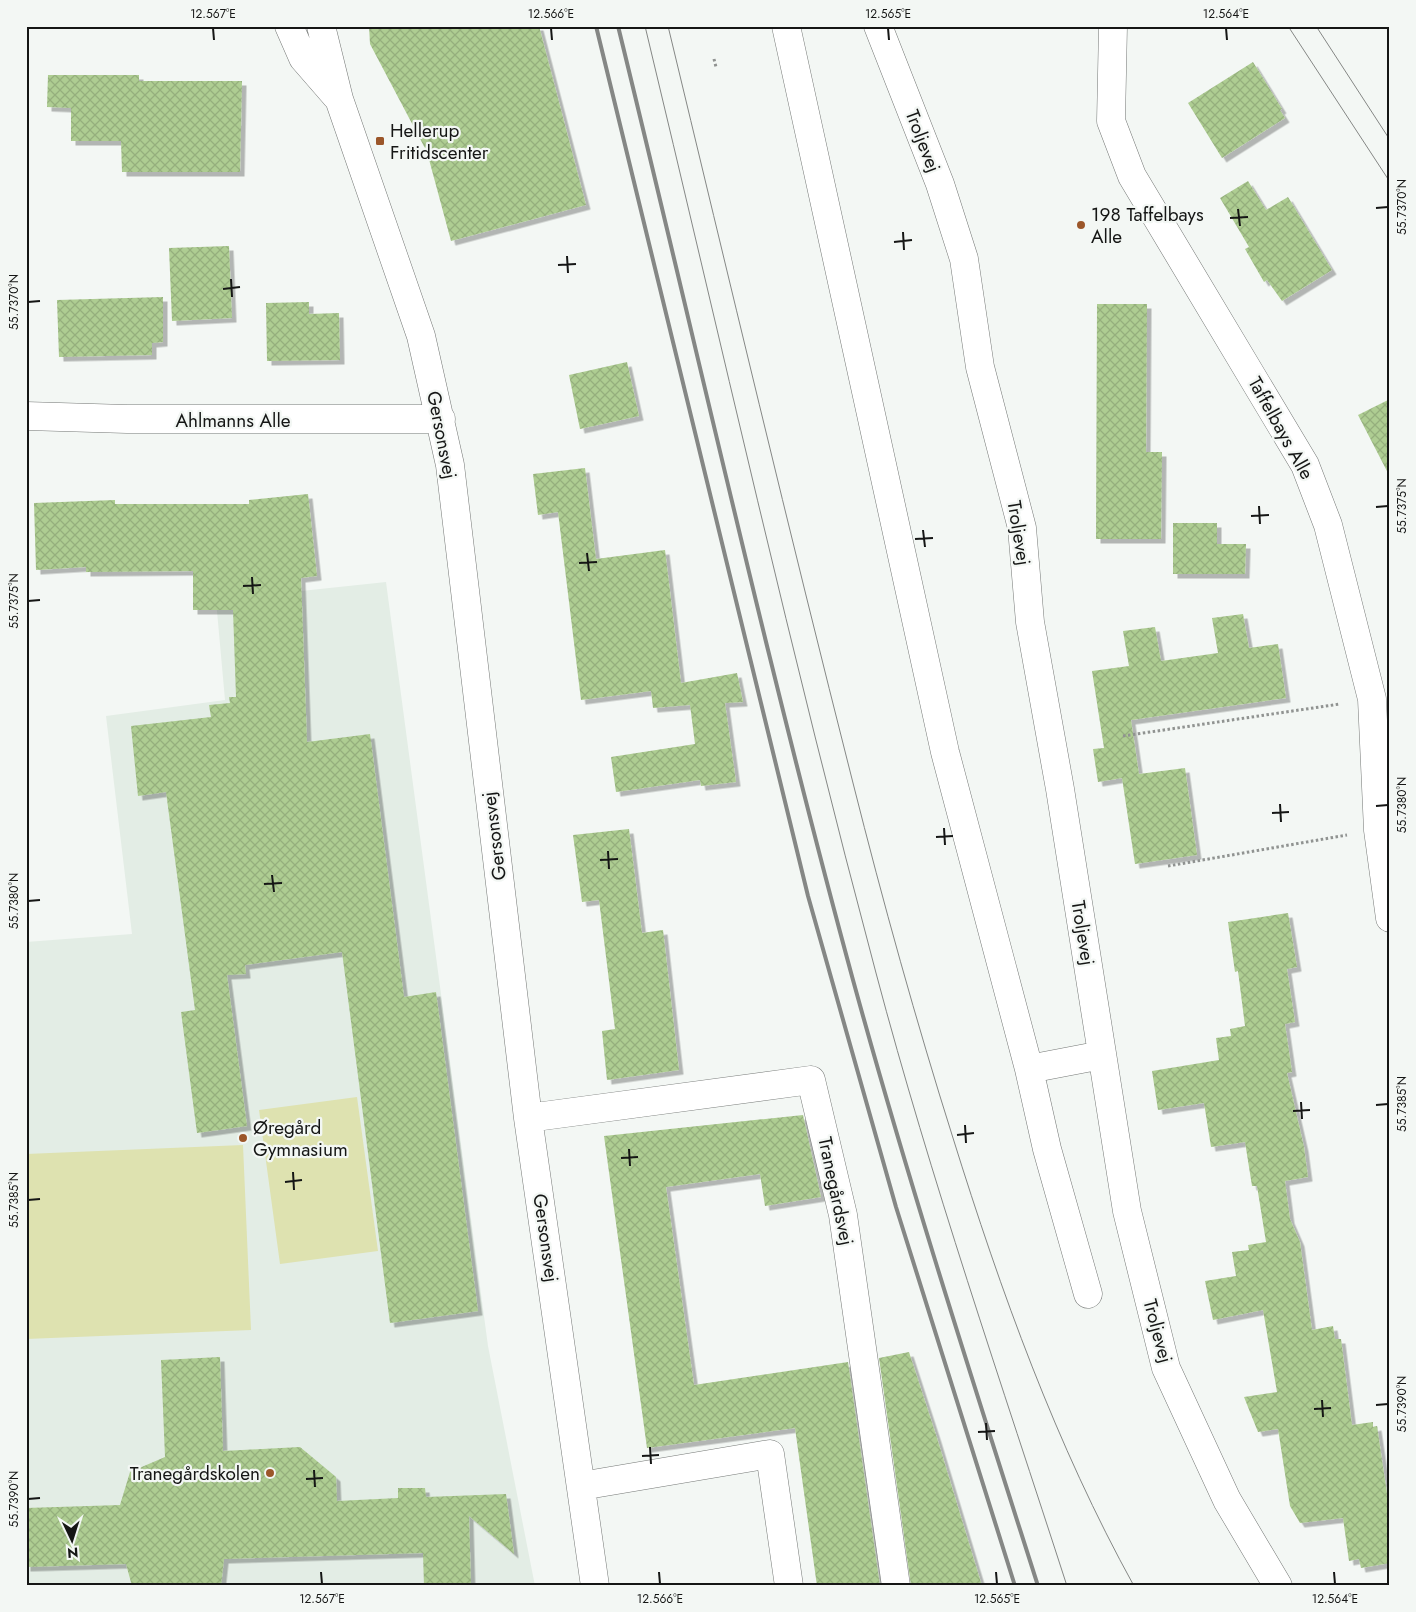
<svg xmlns="http://www.w3.org/2000/svg" width="1416" height="1612" font-family="Jost,sans-serif">
<style>
.built{fill:#e3ede5}
.grass{fill:#dee2b0}
.building{fill:url(#building-cross-hatch);filter:url(#shadow)}
.lines{fill:none;stroke-linecap:round;stroke-linejoin:round}
.minor-casing{stroke:#757876;stroke-width:29}
.path{stroke:#909391;stroke-width:3;stroke-dasharray:2.5 2.5;stroke-linecap:butt}
.minor{stroke:#fff;stroke-width:28}
.tram{stroke:#858785;stroke-width:1}
.rail{stroke:#858785;stroke-width:4}
.ticks{fill:none;stroke:#151615;stroke-width:2}
.poi-dot{fill:#9b5629;stroke:#f3f7f4;stroke-width:2}
.labels{text-anchor:middle;dominant-baseline:central;stroke-width:4.5;stroke-linejoin:round;paint-order:stroke}
.poi-label{font-size:19px;fill:#151615;stroke:#f3f7f4;text-anchor:start}
.street-label{font-size:19px;fill:#151615;stroke:#f3f7f4}
.neatline{fill:none;stroke:#151615;stroke-width:2}
.ticks-label{font-size:12px;text-anchor:middle;fill:#151615}
</style>
<defs>
<pattern id="building-cross-hatch" width="8" height="8" patternUnits="userSpaceOnUse" patternTransform="scale(1.25)"><rect width="8" height="8" fill="#aecd92"/><path d="M0 0l8 8M0 8l8-8" fill="none" stroke="#95af7d"/></pattern>
<filter id="shadow"><feDropShadow dx="4.5" dy="4.5" stdDeviation="0" flood-color="#0004"/></filter>
</defs>
<rect width="100%" height="100%" fill="#f3f7f4"/>
<path class="built" d="M 386,582 L 488,1346 L 535,1586 L 26,1586 L 26,942 L 132,934 L 106,716 L 225,700 L 216,600 Z"/>
<path class="grass" d="M 357,1097 L 378,1251 L 280,1264 L 259,1110 Z
M 243,1145 L 251,1330 L 26,1339 L 26,1154 Z"/>
<path class="building" d="M 369,26 L 539,26 L 586,205 L 451,241 L 427,152 L 370,44 Z
M 1253,62 L 1282,109 L 1280,110 L 1285,118 L 1222,158 L 1188,103 Z
M 48,75 L 139,75 L 139,81 L 242,81 L 240,172 L 122,172 L 121,141 L 71,141 L 71,108 L 47,107 Z
M 1248,181 L 1266,210 L 1288,197 L 1332,270 L 1282,301 L 1267,280 L 1264,282 L 1245,249 L 1249,247 L 1220,198 Z
M 229,246 L 232,318 L 172,321 L 169,248 Z
M 163,297 L 163,342 L 152,343 L 152,355 L 59,357 L 57,300 Z
M 309,302 L 309,314 L 339,313 L 340,360 L 267,361 L 266,303 Z
M 1097,304 L 1147,304 L 1146,452 L 1162,452 L 1161,539 L 1096,539 Z
M 627,362 L 639,416 L 580,429 L 569,375 Z
M 1390,399 L 1390,477 L 1358,415 Z
M 585,468 L 596,559 L 665,550 L 681,683 L 737,673 L 743,702 L 725,703 L 736,782 L 701,786 L 700,780 L 616,792 L 611,757 L 695,744 L 690,705 L 653,708 L 651,691 L 581,700 L 558,512 L 538,515 L 533,474 Z
M 308,494 L 317,576 L 301,578 L 307,742 L 370,734 L 404,997 L 436,992 L 478,1311 L 390,1323 L 342,952 L 245,965 L 246,974 L 227,975 L 247,1126 L 197,1133 L 181,1012 L 195,1010 L 166,792 L 138,796 L 131,726 L 211,717 L 209,705 L 230,703 L 229,697 L 236,697 L 233,610 L 193,610 L 193,571 L 86,572 L 86,567 L 36,570 L 34,503 L 115,500 L 115,504 L 249,504 L 249,500 Z
M 1173,523 L 1217,523 L 1217,544 L 1246,544 L 1245,574 L 1173,574 Z
M 1243,614 L 1249,648 L 1278,644 L 1286,698 L 1131,720 L 1139,774 L 1185,768 L 1197,855 L 1135,864 L 1122,778 L 1098,782 L 1093,749 L 1104,748 L 1092,671 L 1129,666 L 1123,631 L 1155,627 L 1161,661 L 1218,653 L 1212,618 Z
M 629,829 L 642,933 L 663,930 L 679,1070 L 607,1080 L 602,1031 L 615,1029 L 599,900 L 582,902 L 573,835 Z
M 1288,913 L 1297,967 L 1287,969 L 1295,1022 L 1285,1024 L 1292,1072 L 1287,1073 L 1304,1147 L 1308,1177 L 1285,1181 L 1290,1219 L 1300,1242 L 1312,1330 L 1333,1326 L 1335,1339 L 1341,1339 L 1352,1425 L 1373,1422 L 1373,1427 L 1377,1426 L 1390,1514 L 1390,1563 L 1361,1568 L 1359,1559 L 1349,1561 L 1343,1518 L 1300,1523 L 1290,1506 L 1278,1429 L 1258,1432 L 1244,1397 L 1277,1392 L 1263,1310 L 1213,1320 L 1205,1281 L 1236,1276 L 1232,1252 L 1249,1250 L 1248,1245 L 1266,1242 L 1257,1186 L 1252,1186 L 1245,1142 L 1211,1147 L 1204,1103 L 1158,1110 L 1152,1071 L 1219,1060 L 1216,1038 L 1231,1036 L 1230,1029 L 1245,1026 L 1238,971 L 1235,972 L 1228,922 Z
M 803,1115 L 821,1197 L 765,1206 L 760,1174 L 666,1187 L 694,1385 L 848,1362 L 880,1586 L 817,1586 L 795,1428 L 647,1448 L 604,1136 Z
M 909,1352 L 937,1438 L 982,1586 L 911,1586 L 879,1358 Z
M 220,1357 L 223,1451 L 300,1447 L 336,1477 L 337,1501 L 398,1498 L 398,1488 L 425,1488 L 426,1497 L 506,1494 L 514,1554 L 469,1516 L 471,1586 L 424,1586 L 423,1553 L 224,1559 L 221,1586 L 132,1586 L 126,1564 L 26,1567 L 26,1508 L 120,1505 L 130,1472 L 165,1457 L 161,1360 Z"/>
<g class="lines">
<defs>
<path id="minor" d="M 289,26 L 303,58 L 336,96
M 321,26 L 339,99 L 421,336 L 450,465 L 528,1118 L 595,1586
M 786,26 L 945,752 L 1029,1069 L 1047,1149 L 1088,1294
M 878,26 L 940,184 L 964,259 L 980,367 L 1022,528 L 1030,622 L 1060,789 L 1127,1211 L 1166,1368 L 1227,1500 L 1278,1586
M 1113,26 L 1111,121 L 1132,176 L 1305,465 L 1328,525 L 1372,699 L 1378,830 L 1390,918
M 26,416 L 127,419 L 441,419
M 1029,1069 L 1102,1055
M 528,1118 L 811,1080 L 843,1215 L 896,1586
M 581,1486 L 770,1454 L 789,1586"/>
</defs>
<use href="#minor" class="minor-casing"/>
<path class="path" d="M 714,59 L 716,67
M 1123,736 L 1340,704
M 1168,866 L 1347,835"/>
<use href="#minor" class="minor"/>
<path class="tram" d="M 645,26 C 721,342 792,659 876,973 C 931,1180 1001,1382 1067,1586
M 668,26 C 729,279 789,531 853,783 C 883,902 916,1021 953,1138 C 1001,1292 1056,1445 1134,1586
M 1288,26 L 1390,182
M 1316,26 L 1390,140"/>
<path class="rail" d="M 596,26 L 808,896 L 896,1207 L 1015,1586
M 618,26 C 696,344 767,664 853,980 C 909,1184 974,1385 1038,1586"/>
</g>
<path class="ticks" d="M 213,28 L 214,40M 551,28 L 552,40M 888,28 L 889,40M 1226,28 L 1227,40M 1376,208 L 1388,207M 1238,209 L 1240,226M 1230,218 L 1248,217M 903,232 L 904,250M 894,242 L 912,240M 567,256 L 568,273M 558,265 L 576,264M 231,279 L 232,297M 223,289 L 240,287M 28,302 L 40,301M 1259,506 L 1260,524M 1376,507 L 1388,506M 1251,516 L 1269,515M 923,530 L 925,547M 915,539 L 933,538M 587,553 L 589,571M 579,563 L 597,562M 252,577 L 253,594M 243,586 L 261,585M 28,601 L 40,600M 1280,804 L 1281,822M 1376,806 L 1388,805M 1272,813 L 1289,812M 944,828 L 945,845M 936,837 L 953,836M 608,851 L 609,869M 600,860 L 618,859M 272,875 L 274,892M 264,884 L 282,883M 28,901 L 40,900M 1301,1102 L 1302,1119M 1376,1105 L 1388,1104M 1293,1111 L 1310,1110M 965,1125 L 966,1143M 957,1135 L 974,1133M 629,1149 L 630,1166M 621,1158 L 638,1157M 293,1172 L 294,1190M 285,1182 L 302,1180M 28,1200 L 40,1199M 1322,1400 L 1323,1417M 1376,1405 L 1388,1404M 1314,1409 L 1331,1408M 986,1423 L 987,1440M 978,1432 L 995,1431M 650,1447 L 651,1464M 642,1456 L 659,1455M 314,1470 L 315,1487M 306,1479 L 323,1478M 28,1499 L 40,1498M 321,1572 L 322,1584M 659,1572 L 660,1584M 996,1572 L 997,1584M 1334,1572 L 1335,1584"/>
<g class="poi-dot">
<rect x="375" y="136" width="10" height="10" rx="2.5"/>
<circle cx="1081" cy="225" r="5"/>
<circle cx="243" cy="1138" r="5"/>
<circle cx="270" cy="1473" r="5"/>
</g>
<g class="labels">
<g class="poi-label">
<text x="390" y="130">Hellerup<tspan x="390" dy="22">Fritidscenter</tspan></text>
<text x="1091" y="214">198 Taffelbays<tspan x="1091" dy="22">Alle</tspan></text>
<text x="253" y="1127">Øregård<tspan x="253" dy="22">Gymnasium</tspan></text>
<text x="260" y="1473" text-anchor="end">Tranegårdskolen</text>
</g>
<g class="street-label">
<text transform="translate(923 141) rotate(69)">Troljevej</text>
<text x="233" y="420">Ahlmanns Alle</text>
<text transform="translate(1281 428) rotate(61)">Taffelbays Alle</text>
<text transform="translate(442 435) rotate(79)">Gersonsvej</text>
<text transform="translate(1019 533) rotate(81)">Troljevej</text>
<text transform="translate(494 836) rotate(-97)">Gersonsvej</text>
<text transform="translate(1083 933) rotate(81)">Troljevej</text>
<text transform="translate(836 1191) rotate(78)">Tranegårdsvej</text>
<text transform="translate(546 1238) rotate(82)">Gersonsvej</text>
<text transform="translate(1158 1331) rotate(75)">Troljevej</text>
</g>
</g>
<rect width="1416" height="1612" fill="none" stroke="#f3f7f4" stroke-width="55"/>
<g transform="translate(72 1540) rotate(176)" stroke="#f3f7f4" stroke-width="4" paint-order="stroke">
<path d="M0-4L9 19L0 12L-9 19Z" fill="#151615"/>
<text y="-8" font-size="14" font-weight="bold" text-anchor="middle" fill="#151615">N</text>
</g>
<rect x="28" y="28" width="1360" height="1556" class="neatline"/>
<g class="ticks-label">
<text x="213" y="18">12.567°E</text>
<text x="551" y="18">12.566°E</text>
<text x="888" y="18">12.565°E</text>
<text x="1226" y="18">12.564°E</text>
<text transform="translate(1402 207) rotate(-90)" y="4">55.7370°N</text>
<text transform="translate(14 302) rotate(-90)" y="4">55.7370°N</text>
<text transform="translate(1402 506) rotate(-90)" y="4">55.7375°N</text>
<text transform="translate(14 601) rotate(-90)" y="4">55.7375°N</text>
<text transform="translate(1402 805) rotate(-90)" y="4">55.7380°N</text>
<text transform="translate(14 901) rotate(-90)" y="4">55.7380°N</text>
<text transform="translate(1402 1104) rotate(-90)" y="4">55.7385°N</text>
<text transform="translate(14 1200) rotate(-90)" y="4">55.7385°N</text>
<text transform="translate(1402 1404) rotate(-90)" y="4">55.7390°N</text>
<text transform="translate(14 1499) rotate(-90)" y="4">55.7390°N</text>
<text x="322" y="1603">12.567°E</text>
<text x="660" y="1603">12.566°E</text>
<text x="997" y="1603">12.565°E</text>
<text x="1335" y="1603">12.564°E</text>
</g>
</svg>
